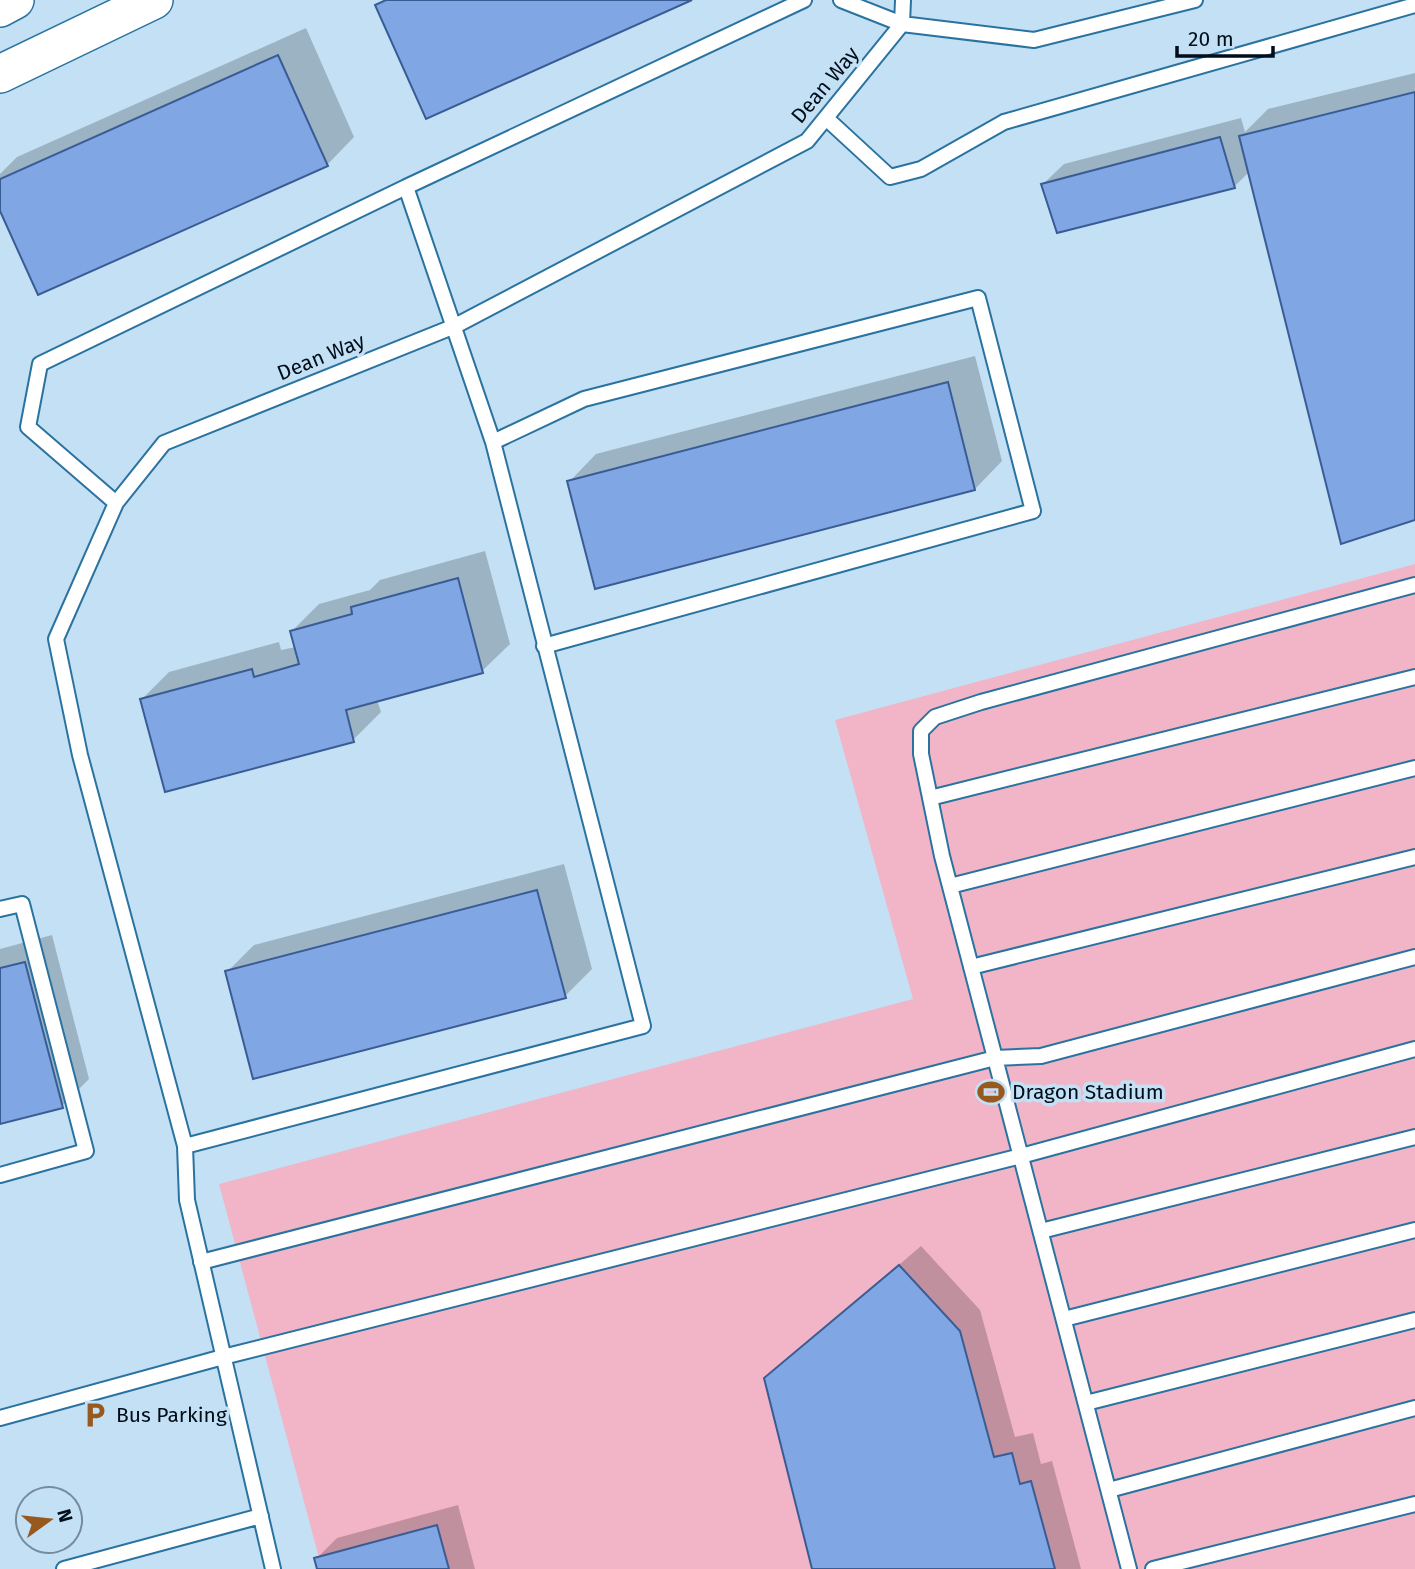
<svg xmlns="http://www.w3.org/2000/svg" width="1415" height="1569" font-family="'Fira Sans',sans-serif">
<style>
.green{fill:#f2b5c7}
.shadow{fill:#0003}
.building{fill:#80a6e4;stroke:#395c95;stroke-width:2}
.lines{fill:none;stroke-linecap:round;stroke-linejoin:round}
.lane-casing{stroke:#2a73a0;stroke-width:18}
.secondary-casing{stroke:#2a73a0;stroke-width:40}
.lane{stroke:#fff;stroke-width:14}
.secondary{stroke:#fff;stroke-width:37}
.labels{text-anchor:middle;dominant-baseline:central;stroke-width:7;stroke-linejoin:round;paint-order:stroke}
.street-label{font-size:21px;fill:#000d1a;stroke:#c4e0f4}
.poi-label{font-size:21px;fill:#000d1a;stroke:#c4e0f4;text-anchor:start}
</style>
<rect width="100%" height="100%" fill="#c4e0f4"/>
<path class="green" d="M 1415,564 L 1415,1569 L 322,1569 L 219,1184 L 913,999 L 835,720 Z"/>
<path class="shadow" d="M 306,28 L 354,137 L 327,165 L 0,207 L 0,174 L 17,157 Z
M 1415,73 L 1415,518 L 1250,171 L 1234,187 L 1043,184 L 1064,164 L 1241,118 L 1245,132 L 1268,109 Z
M 975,356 L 1002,461 L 975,489 L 569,482 L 596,454 Z
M 485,551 L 510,644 L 482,671 L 377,700 L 381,712 L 353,740 L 142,699 L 169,672 L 279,642 L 281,650 L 296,647 L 292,631 L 319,604 L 370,590 L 380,580 Z
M 564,864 L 592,969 L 565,996 L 227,972 L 254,945 Z
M 52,935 L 89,1079 L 62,1106 L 0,1122 L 0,949 Z
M 921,1246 L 980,1310 L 1015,1437 L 1033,1433 L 1041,1464 L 1052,1461 L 1081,1569 L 814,1569 L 766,1379 Z
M 458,1505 L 475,1569 L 319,1569 L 316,1559 L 337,1538 Z"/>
<path class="building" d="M 386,0 L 692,0 L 426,119 L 375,5 Z
M 278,55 L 328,166 L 38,295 L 0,211 L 0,179 Z
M 1415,92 L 1415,520 L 1341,544 L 1239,136 Z
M 1220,137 L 1235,188 L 1057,233 L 1041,184 Z
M 948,382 L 975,490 L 595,589 L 567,481 Z
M 458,578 L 483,673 L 346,710 L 354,742 L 165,792 L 140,699 L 252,669 L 254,677 L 299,664 L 290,631 L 352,614 L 351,607 Z
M 537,890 L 566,998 L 253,1079 L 225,971 Z
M 25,962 L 63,1108 L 0,1124 L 0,968 Z
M 899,1265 L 960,1331 L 994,1457 L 1012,1453 L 1020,1484 L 1031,1481 L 1055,1569 L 812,1569 L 764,1378 Z
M 437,1525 L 449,1569 L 317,1569 L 314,1558 Z"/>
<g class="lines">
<defs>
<path id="lane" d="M 841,0 L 902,24 L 1034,40 L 1195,0
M 826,118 L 890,177 L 921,169 L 1004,122 L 1415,5
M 493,442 L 643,1026 L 185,1146 L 80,755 L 56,639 L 116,503 L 164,443 L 455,326 L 807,141 L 902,24 L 903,0
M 116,503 L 28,427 L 40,364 L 406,187
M 544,646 L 1033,511 L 978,298 L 584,399 L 493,442 L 406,187 L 804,0
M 930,798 L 1415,677
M 950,886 L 1415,768
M 0,909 L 22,904 L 86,1151 L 0,1175
M 971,967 L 1415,857
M 185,1146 L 187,1200 L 273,1569
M 1041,1231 L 1415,1137
M 201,1262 L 995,1058 L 1041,1056 L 1415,957
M 1064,1319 L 1415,1230
M 1086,1403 L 1415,1320
M 0,1418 L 223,1357 L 1021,1156 L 1415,1049
M 1109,1490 L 1415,1408
M 64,1569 L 261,1516
M 1129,1569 L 942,856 L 921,754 L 921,731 L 935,717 L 981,702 L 1415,585
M 1153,1569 L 1415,1504"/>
<path id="secondary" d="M 0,8 L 15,0
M 0,74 L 154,0"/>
</defs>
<use href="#lane" class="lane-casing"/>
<use href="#secondary" class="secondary-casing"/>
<use href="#lane" class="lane"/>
<use href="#secondary" class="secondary"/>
</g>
<defs>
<symbol id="stadium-bare" viewBox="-9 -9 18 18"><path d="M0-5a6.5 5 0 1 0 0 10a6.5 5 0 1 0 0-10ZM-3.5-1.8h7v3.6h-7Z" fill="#97591e" stroke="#c4e0f4" stroke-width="2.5" paint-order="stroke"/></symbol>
<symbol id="parking-bare" viewBox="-9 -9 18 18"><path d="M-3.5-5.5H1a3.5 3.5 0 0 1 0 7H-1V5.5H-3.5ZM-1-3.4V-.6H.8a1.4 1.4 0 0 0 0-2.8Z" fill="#97591e" stroke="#c4e0f4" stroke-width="2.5" paint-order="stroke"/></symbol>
</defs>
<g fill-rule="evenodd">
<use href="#stadium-bare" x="972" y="1073" width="38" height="38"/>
<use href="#parking-bare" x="76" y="1396" width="38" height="38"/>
</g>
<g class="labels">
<g class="street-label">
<text transform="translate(825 85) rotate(-50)">Dean Way</text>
<text transform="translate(321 357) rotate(-22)">Dean Way</text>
</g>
<g class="poi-label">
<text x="1012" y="1092">Dragon Stadium</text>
<text x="116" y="1415">Bus Parking</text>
</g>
</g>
<g transform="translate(49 1520) rotate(75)"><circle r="33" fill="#c4e0f4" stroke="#768c9d" stroke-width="2"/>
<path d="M0-5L12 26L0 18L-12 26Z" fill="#97591e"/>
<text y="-10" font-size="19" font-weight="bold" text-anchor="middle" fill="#000d1a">N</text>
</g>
<path d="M1177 46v10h96v-10" fill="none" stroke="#000d1a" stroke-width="3.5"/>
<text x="1188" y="46" font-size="21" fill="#000d1a" stroke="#c4e0f4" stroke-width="5" paint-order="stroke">20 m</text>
</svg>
